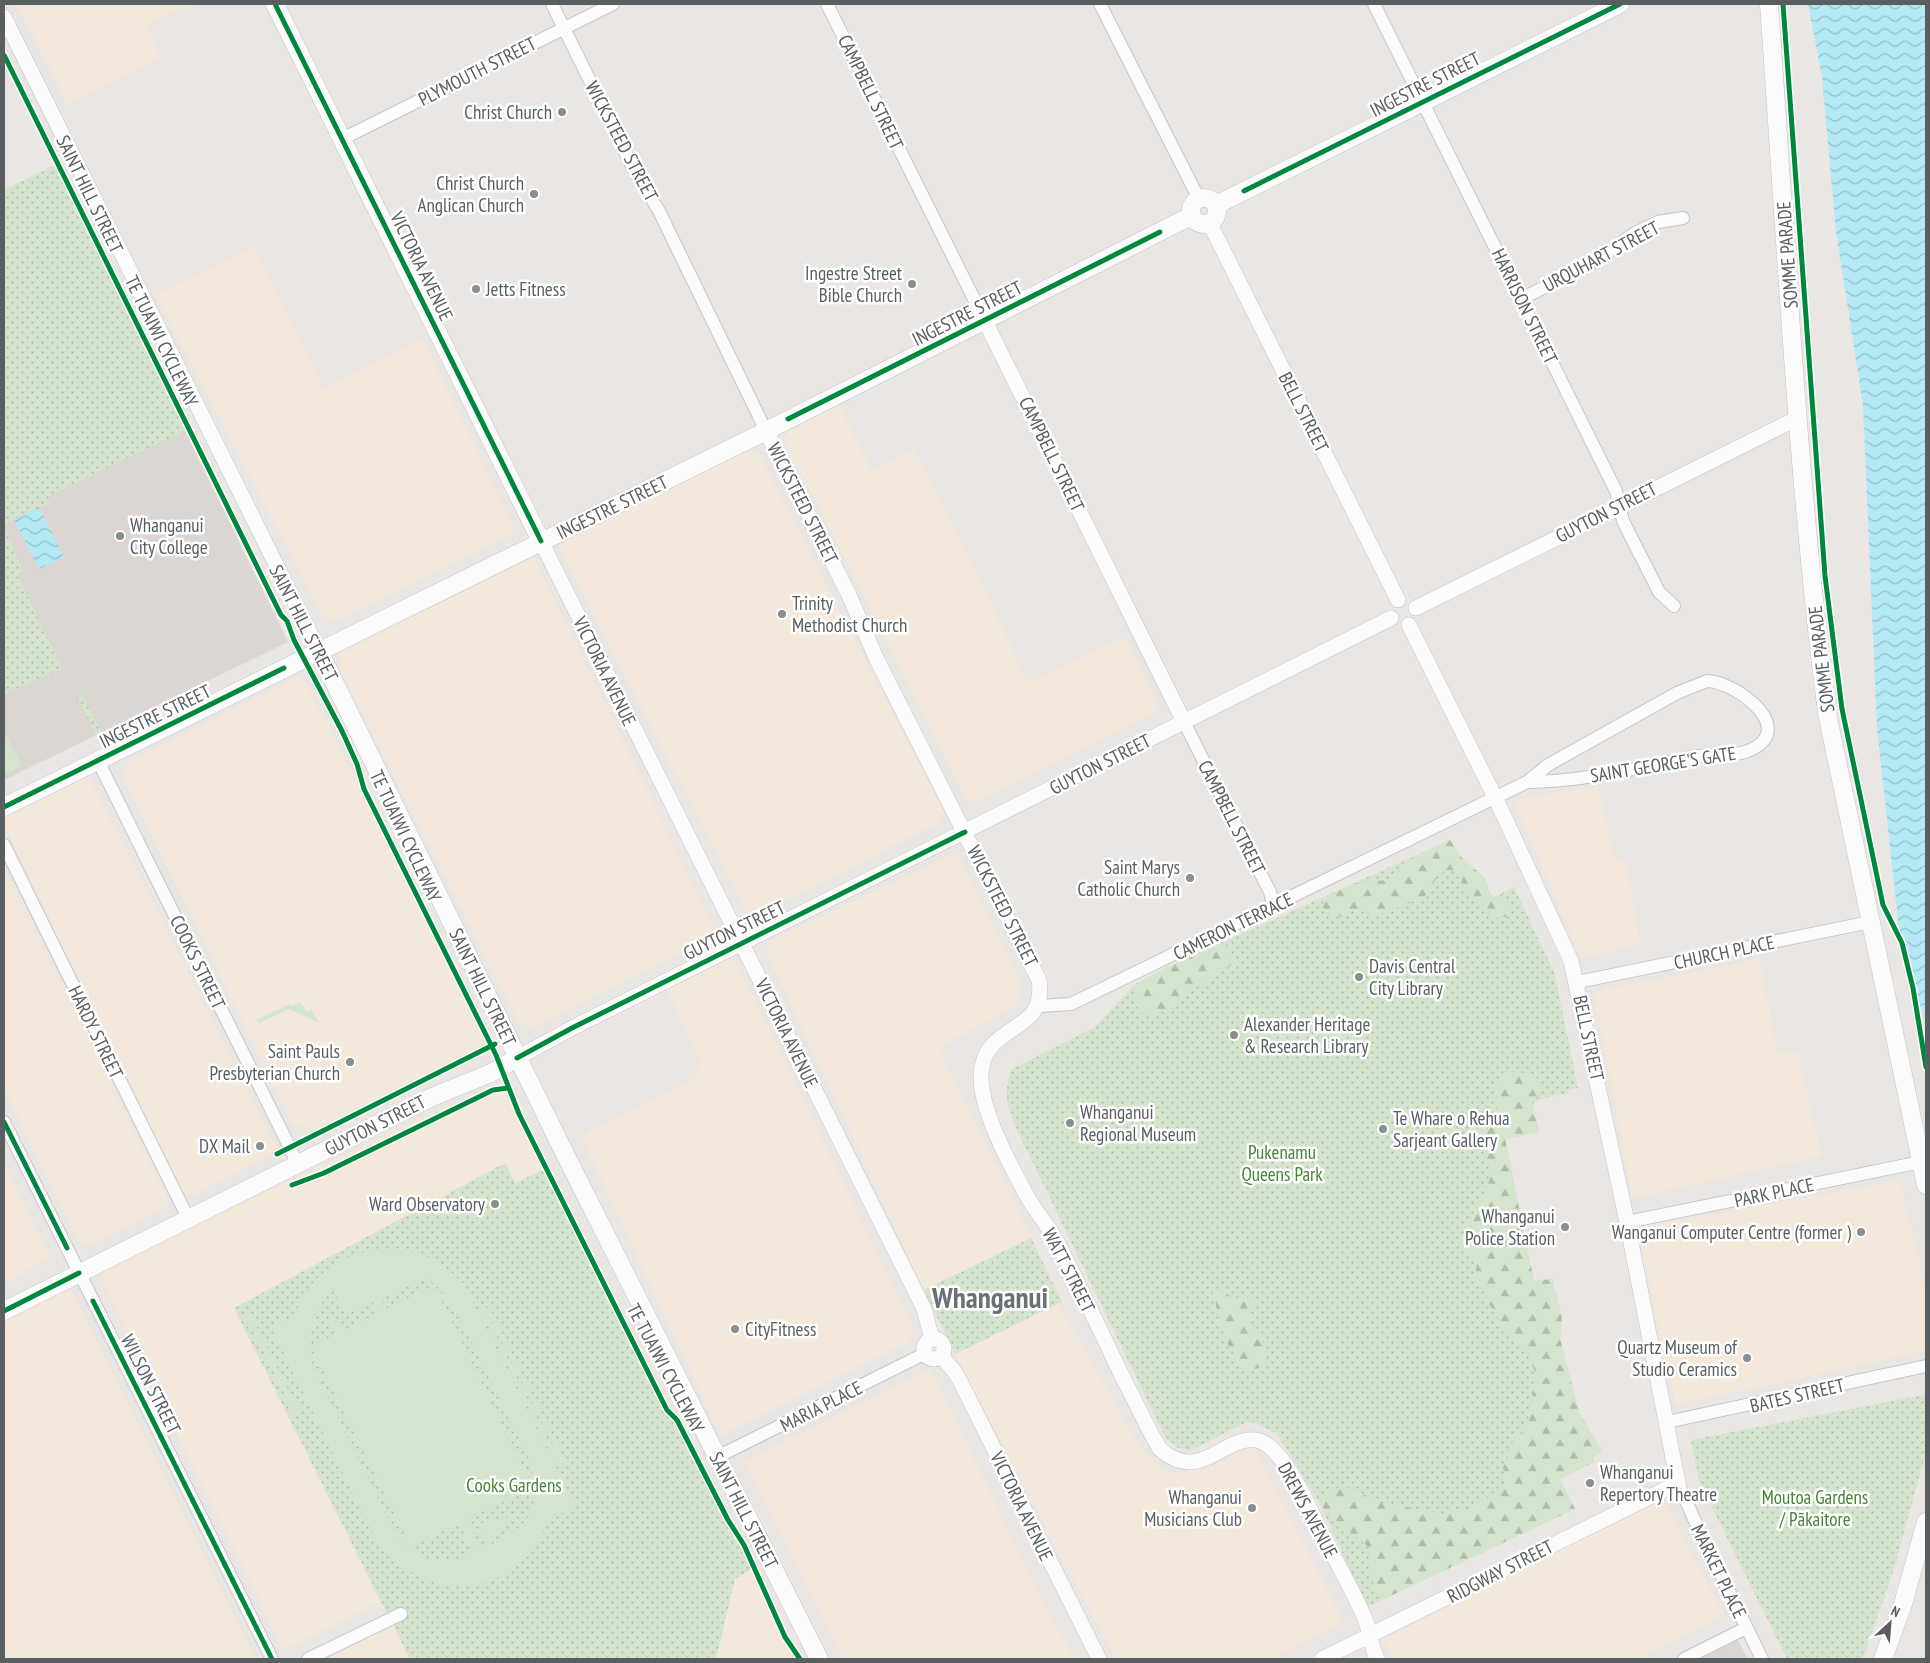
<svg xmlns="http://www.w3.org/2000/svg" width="1930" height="1663" font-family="'PT Sans Narrow',sans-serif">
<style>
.commercial{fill:#f4e8da}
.education{fill:#dbd6d2}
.grass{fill:url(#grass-dots)}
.forest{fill:url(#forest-firs)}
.garden{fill:#d5e5cd;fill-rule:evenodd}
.water{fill:url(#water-waves)}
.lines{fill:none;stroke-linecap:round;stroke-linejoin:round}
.minor-casing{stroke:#c5c5c5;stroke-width:14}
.tertiary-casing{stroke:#c5c5c5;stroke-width:16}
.secondary-casing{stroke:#c5c5c5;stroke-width:19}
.minor{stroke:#fcfbfb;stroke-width:12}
.tertiary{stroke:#fcfbfb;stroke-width:15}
.secondary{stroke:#fcfbfb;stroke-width:18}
.cycleway-casing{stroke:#fff;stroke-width:8}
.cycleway{stroke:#00873e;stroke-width:5}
.poi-dot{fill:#8b8e8e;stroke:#fff;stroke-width:2}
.labels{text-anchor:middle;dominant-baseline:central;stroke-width:5;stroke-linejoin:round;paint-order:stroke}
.street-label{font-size:19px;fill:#595e61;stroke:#fff}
.poi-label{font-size:19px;fill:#595e61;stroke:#fff;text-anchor:end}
.park-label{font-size:19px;fill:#438435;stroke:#fff}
.town-label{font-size:29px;font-weight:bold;fill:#6a7073;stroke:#fff}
</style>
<defs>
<pattern id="grass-dots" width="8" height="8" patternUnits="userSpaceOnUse" patternTransform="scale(1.25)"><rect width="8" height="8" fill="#d5e5cd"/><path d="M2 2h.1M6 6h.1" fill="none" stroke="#b0bdaa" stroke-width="1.8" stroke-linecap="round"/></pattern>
<pattern id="forest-firs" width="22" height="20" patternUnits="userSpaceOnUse" patternTransform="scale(1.25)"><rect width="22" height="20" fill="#d5e5cd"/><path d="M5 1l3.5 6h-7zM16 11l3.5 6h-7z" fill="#b0bdaa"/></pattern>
<pattern id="water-waves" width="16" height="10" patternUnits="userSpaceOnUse" patternTransform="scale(1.25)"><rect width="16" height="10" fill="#b4e9f6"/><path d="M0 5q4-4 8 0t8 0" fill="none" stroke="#95c0cb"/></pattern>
</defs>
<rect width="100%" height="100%" fill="#e9e6e3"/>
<path class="commercial" d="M 17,4 L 191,4 L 147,25 L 160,58 L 68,104 Z
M 254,246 L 324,389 L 422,338 L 513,525 L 511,534 L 335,621 L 323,617 L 155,295 Z
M 838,404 L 872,471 L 914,450 L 973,566 L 1028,682 L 1125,637 L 1159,705 L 1157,713 L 973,802 L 967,801 L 784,439 L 790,428 Z
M 749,450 L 759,455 L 944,812 L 942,821 L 757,915 L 751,915 L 746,911 L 560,549 L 566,540 Z
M 526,554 L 536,562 L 717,934 L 530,1029 L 519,1023 L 339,666 L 342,649 Z
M 297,677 L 303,678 L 484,1026 L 481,1048 L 312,1129 L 292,1124 L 123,775 L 128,762 Z
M 80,776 L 90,779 L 276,1147 L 274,1154 L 190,1197 L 182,1194 L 4,825 L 4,813 Z
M 1598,786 L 1615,861 L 1625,858 L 1640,944 L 1581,958 L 1513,799 Z
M 951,855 L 958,855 L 1016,972 L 1020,989 L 1014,1008 L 939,1047 L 1031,1238 L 924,1290 L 766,951 L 769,941 Z
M 4,869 L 168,1199 L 167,1207 L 90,1245 L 80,1243 L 4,1089 Z
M 731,959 L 737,963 L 914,1329 L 910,1341 L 720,1436 L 582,1138 L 588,1131 L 698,1076 L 697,1071 L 701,1063 L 667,990 Z
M 1759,959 L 1778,1053 L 1797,1051 L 1822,1156 L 1633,1198 L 1593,992 Z
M 491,1086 L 504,1092 L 543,1170 L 515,1183 L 505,1164 L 234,1308 L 380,1602 L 284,1650 L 103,1284 L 102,1277 L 105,1268 Z
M 4,1165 L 51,1257 L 4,1283 Z
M 1896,1181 L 1900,1182 L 1926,1289 L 1926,1351 L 1676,1405 L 1638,1228 Z
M 66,1288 L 71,1291 L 256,1659 L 4,1659 L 4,1321 Z
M 1058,1303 L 1140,1447 L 1160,1468 L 1174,1474 L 1214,1466 L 1253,1444 L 1343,1622 L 1270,1659 L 1115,1659 L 955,1354 Z
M 931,1369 L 1034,1584 L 1074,1659 L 843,1659 L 744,1461 Z
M 1662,1496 L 1724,1615 L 1637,1659 L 1394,1659 L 1383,1639 Z
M 752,1569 L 798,1659 L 716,1659 L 735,1579 Z
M 392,1623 L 410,1659 L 323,1659 Z"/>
<path class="education" d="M 55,165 L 288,642 L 4,780 L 4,190 Z
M 1736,1637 L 1748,1659 L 1693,1659 Z"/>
<path class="grass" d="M 55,165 L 186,430 L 48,496 L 50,503 L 4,524 L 4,190 Z
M 4,527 L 23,571 L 17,574 L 62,668 L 4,694 Z
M 82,694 L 103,735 L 97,738 L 77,696 Z
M 1450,840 L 1461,857 L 1486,879 L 1488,889 L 1494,897 L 1514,887 L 1554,971 L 1578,1088 L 1569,1089 L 1568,1093 L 1544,1098 L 1533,1104 L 1539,1132 L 1505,1139 L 1534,1281 L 1552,1279 L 1562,1316 L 1560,1339 L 1579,1412 L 1602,1451 L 1593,1458 L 1594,1462 L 1560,1479 L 1575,1509 L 1367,1607 L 1319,1502 L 1277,1434 L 1256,1423 L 1247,1422 L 1192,1450 L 1178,1448 L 1165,1437 L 1015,1126 C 1007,1105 1003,1090 1012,1069 L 1095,1027 L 1134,985 L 1161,970 Z
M 505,1163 L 515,1183 L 543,1170 L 752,1569 L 735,1579 L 716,1659 L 410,1659 L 234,1308 Z
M 1031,1238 L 1062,1302 L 955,1354 L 924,1290 Z
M 1923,1395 L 1926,1395 L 1926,1451 L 1895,1566 L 1863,1659 L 1787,1659 L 1699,1481 L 1691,1440 Z"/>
<path class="forest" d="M 1450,840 L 1461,857 L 1486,879 L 1488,889 L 1494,897 L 1501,894 L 1510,902 L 1510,916 L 1495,918 C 1477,904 1468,888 1454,870 L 1447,870 L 1438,875 L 1427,894 L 1418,900 L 1374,916 L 1354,909 L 1342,916 L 1331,918 L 1323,907 L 1324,898 L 1356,883 L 1389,880 L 1411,858 Z
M 1225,942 L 1231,950 L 1234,963 L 1185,995 L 1174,1008 L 1158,1013 L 1143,1015 C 1136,1005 1133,998 1134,985 L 1161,970 Z
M 1504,1071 L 1532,1074 L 1540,1081 L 1539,1090 L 1532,1104 L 1539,1132 L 1505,1139 L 1534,1281 L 1552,1279 L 1562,1316 L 1560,1339 L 1579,1412 L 1602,1451 L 1593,1458 L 1594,1462 L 1560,1479 L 1575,1509 L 1388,1597 L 1374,1594 L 1369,1547 L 1334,1520 L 1319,1502 L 1326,1490 L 1346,1487 L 1386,1504 L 1444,1514 L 1477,1506 L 1505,1484 L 1503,1465 L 1512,1450 L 1513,1438 L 1524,1431 L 1529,1417 L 1536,1374 L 1525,1348 L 1501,1323 L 1489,1304 L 1485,1292 L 1476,1280 L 1476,1264 L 1460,1241 C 1465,1222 1495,1187 1490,1168 C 1487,1157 1480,1147 1477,1135 L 1489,1128 L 1496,1115 L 1498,1105 L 1496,1086 Z
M 1221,1290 L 1234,1299 L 1245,1297 L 1254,1299 L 1255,1307 L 1250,1311 L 1249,1328 L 1261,1339 L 1267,1350 L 1266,1368 L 1261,1366 L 1248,1373 L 1243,1370 L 1224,1337 L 1213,1292 Z"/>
<path class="garden" d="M 4,731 L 22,766 L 4,775 Z
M 300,1002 L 307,1012 L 311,1009 L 319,1023 L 289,1009 L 258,1024 L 256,1020 L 290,1004 L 291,1006 Z
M 392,1248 C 422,1252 445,1263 465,1286 L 576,1507 C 568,1511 558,1514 551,1519 C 546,1523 542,1536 539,1542 C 533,1551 526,1558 518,1565 C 466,1606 403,1583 371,1531 L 271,1327 L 295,1316 C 310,1271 347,1250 392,1248 ZM 426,1278 L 439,1288 L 456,1311 L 529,1459 C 545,1515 527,1527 480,1550 L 468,1519 L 533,1487 L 434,1286 L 385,1309 L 382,1299 ZM 334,1290 L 346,1315 L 374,1302 L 378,1313 L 347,1329 L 329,1315 L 328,1317 L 335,1335 L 311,1346 L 411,1547 L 459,1523 L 472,1554 L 454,1561 L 428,1559 L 406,1545 L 396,1534 L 313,1367 C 308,1341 311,1307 334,1290 Z
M 489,1307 L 566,1462 L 557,1466 L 481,1311 ZM 492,1322 L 556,1450 L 555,1450 L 553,1451 L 490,1323 Z
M 253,1314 L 258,1323 L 256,1325 L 295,1403 L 297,1402 L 302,1413 L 293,1417 L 288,1407 L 290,1405 L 251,1327 L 249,1328 L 244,1318 Z
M 516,1514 L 518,1517 L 515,1518 L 489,1545 L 477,1524 L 514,1516 Z"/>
<path class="water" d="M 1808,4 L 1926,4 L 1926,1024 L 1900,938 L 1877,728 L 1863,405 L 1836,232 L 1822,77 Z
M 39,507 L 64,557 L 39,569 L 14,520 Z"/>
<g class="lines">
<defs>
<path id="minor" d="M 552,4 L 632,166 L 659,211 L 766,431
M 827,4 L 985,321
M 1100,4 L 1199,199
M 1374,4 L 1616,491 L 1623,521 L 1659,592 L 1674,606
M 342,139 L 613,4
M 1521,299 L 1593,263 L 1635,233 L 1658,222 L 1683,218
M 1707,681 C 1738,682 1802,732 1745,752 C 1731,757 1715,753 1700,756 C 1643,766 1585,782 1527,782 L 1548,765 L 1677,693 Z
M 1184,722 L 1270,892 L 1273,905
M 98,761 L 298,1164
M 4,845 L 188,1218
M 1578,982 L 1870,922
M 1039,1006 L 1071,1004 L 1527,782
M 4,1122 L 272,1659
M 1627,1222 L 1921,1162
M 1667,1422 L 1926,1366
M 717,1457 L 924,1354
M 1678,1483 L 1699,1530 L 1762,1659
M 308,1659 L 401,1614
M 1684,1659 L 1746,1628"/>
<path id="tertiary" d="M 4,17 L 319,651
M 1210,224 L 1398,600
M 985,321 L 1184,722
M 766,431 L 849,595 L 877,660 L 1039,980 C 1048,1036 983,1021 981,1075 C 980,1111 1011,1166 1028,1198 C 1037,1213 1049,1227 1057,1242 C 1081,1288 1102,1335 1125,1382 C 1137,1404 1147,1428 1160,1449 C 1199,1484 1222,1437 1255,1440 C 1263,1440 1273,1449 1277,1454 C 1297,1477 1309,1507 1322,1534 C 1336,1562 1353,1590 1365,1619 C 1370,1632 1371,1646 1377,1659
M 541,541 L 924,1309 L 932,1339
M 1416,608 L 1798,418
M 517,1058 L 572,1028 L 1391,618
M924 1349a10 10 0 1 1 20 0a10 10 0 1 1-20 0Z
M 941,1356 L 954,1371 L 960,1381 L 1099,1659
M 1322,1659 L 1678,1483 L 1627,1222 L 1571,961 L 1495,797 L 1409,625"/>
<path id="secondary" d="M 275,4 L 541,541
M 1769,4 C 1786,240 1797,478 1827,713 L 1926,1185
M1191 211a13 13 0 1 1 26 0a13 13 0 1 1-26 0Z
M 1216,205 L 1620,4
M 319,651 L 560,1144 L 819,1659
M 4,807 L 766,431 L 1191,216
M 4,1311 L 432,1097 L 491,1073 L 517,1058
M 1883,1659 L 1903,1604 L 1926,1522"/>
</defs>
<use href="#minor" class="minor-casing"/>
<use href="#tertiary" class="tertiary-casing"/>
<use href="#secondary" class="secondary-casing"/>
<use href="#minor" class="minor"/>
<use href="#tertiary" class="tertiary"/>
<use href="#secondary" class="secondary"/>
<defs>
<path id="cycleway" d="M 275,4 L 541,541
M 1783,4 L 1825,576 L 1842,709 L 1883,905 L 1902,943 L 1913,988 L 1926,1067
M 4,55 L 281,615 L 287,621 L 294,640 L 342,731 L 357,764 L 364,789 L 496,1055 L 519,1114 L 667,1410 L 677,1420 L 728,1520 L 744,1545 L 785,1637 L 800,1659
M 1244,191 L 1620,4
M 788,419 L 1160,232
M 4,807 L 284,668
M 517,1058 L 572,1028 L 965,832
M 4,1122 L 67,1248
M 277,1154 L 495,1044
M 292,1185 L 324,1173 L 493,1090 L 508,1088
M 93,1301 L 272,1659
M 4,1311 L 79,1273"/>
</defs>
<use href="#cycleway" class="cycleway-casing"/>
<use href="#cycleway" class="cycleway"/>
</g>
<g class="poi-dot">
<circle cx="562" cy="112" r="5"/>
<circle cx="534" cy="194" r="5"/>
<circle cx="912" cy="284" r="5"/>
<circle cx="476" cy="289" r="5"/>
<circle cx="120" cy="536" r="5"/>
<circle cx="782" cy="614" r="5"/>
<circle cx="1190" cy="878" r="5"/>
<circle cx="1359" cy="977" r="5"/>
<circle cx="1234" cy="1035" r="5"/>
<circle cx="350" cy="1062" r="5"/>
<circle cx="1070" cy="1123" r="5"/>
<circle cx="1383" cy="1129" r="5"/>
<circle cx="260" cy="1146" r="5"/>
<circle cx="495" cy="1204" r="5"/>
<circle cx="1565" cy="1227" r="5"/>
<circle cx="1861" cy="1232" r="5"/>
<circle cx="735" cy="1329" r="5"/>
<circle cx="1747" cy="1358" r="5"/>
<circle cx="1590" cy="1483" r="5"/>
<circle cx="1252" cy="1508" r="5"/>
</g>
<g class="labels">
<g class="street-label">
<text transform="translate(477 71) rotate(-27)">PLYMOUTH STREET</text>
<text transform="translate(1425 84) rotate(-27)">INGESTRE STREET</text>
<text transform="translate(871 92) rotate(64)">CAMPBELL STREET</text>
<text transform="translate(622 141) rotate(62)">WICKSTEED STREET</text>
<text transform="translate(90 194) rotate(64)">SAINT HILL STREET</text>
<text transform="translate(1787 255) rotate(-94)">SOMME PARADE</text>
<text transform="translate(1601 256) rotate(-28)">URQUHART STREET</text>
<text transform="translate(422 266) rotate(64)">VICTORIA AVENUE</text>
<text transform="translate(1525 306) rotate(64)">HARRISON STREET</text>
<text transform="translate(967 313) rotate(-27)">INGESTRE STREET</text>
<text transform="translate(162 341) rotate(64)">TE TUAIWI CYCLEWAY</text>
<text transform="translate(1304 412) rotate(63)">BELL STREET</text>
<text transform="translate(1052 454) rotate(64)">CAMPBELL STREET</text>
<text transform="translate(803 503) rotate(63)">WICKSTEED STREET</text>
<text transform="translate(612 507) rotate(-26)">INGESTRE STREET</text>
<text transform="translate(1606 512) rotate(-27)">GUYTON STREET</text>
<text transform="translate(304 623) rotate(63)">SAINT HILL STREET</text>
<text transform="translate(1821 659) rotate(-97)">SOMME PARADE</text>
<text transform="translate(605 671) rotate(64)">VICTORIA AVENUE</text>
<text transform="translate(155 716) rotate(-26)">INGESTRE STREET</text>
<text transform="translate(1100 764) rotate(-27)">GUYTON STREET</text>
<text transform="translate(1663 764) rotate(-9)">SAINT GEORGE'S GATE</text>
<text transform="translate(1232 817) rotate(63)">CAMPBELL STREET</text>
<text transform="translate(406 836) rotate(65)">TE TUAIWI CYCLEWAY</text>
<text transform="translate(1003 906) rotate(63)">WICKSTEED STREET</text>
<text transform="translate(1233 926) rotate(-26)">CAMERON TERRACE</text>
<text transform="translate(734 930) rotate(-26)">GUYTON STREET</text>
<text transform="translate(1724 952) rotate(-12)">CHURCH PLACE</text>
<text transform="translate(198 962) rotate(64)">COOKS STREET</text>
<text transform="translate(483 987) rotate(64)">SAINT HILL STREET</text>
<text transform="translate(96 1032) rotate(64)">HARDY STREET</text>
<text transform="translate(787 1033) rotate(64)">VICTORIA AVENUE</text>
<text transform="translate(1589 1038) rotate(78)">BELL STREET</text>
<text transform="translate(375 1125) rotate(-27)">GUYTON STREET</text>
<text transform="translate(1774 1192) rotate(-12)">PARK PLACE</text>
<text transform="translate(1069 1270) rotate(63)">WATT STREET</text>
<text transform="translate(666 1368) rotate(62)">TE TUAIWI CYCLEWAY</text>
<text transform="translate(151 1384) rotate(63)">WILSON STREET</text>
<text transform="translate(1797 1395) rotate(-13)">BATES STREET</text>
<text transform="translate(821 1406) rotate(-27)">MARIA PLACE</text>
<text transform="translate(1022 1506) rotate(64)">VICTORIA AVENUE</text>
<text transform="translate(744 1510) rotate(63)">SAINT HILL STREET</text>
<text transform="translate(1308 1510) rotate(62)">DREWS AVENUE</text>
<text transform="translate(1500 1571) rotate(-27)">RIDGWAY STREET</text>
<text transform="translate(1719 1571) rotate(64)">MARKET PLACE</text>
</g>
<g class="poi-label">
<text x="552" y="112">Christ Church</text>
<text x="524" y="183">Christ Church<tspan x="524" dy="22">Anglican Church</tspan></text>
<text x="902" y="273">Ingestre Street<tspan x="902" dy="22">Bible Church</tspan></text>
<text x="486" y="289" text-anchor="start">Jetts Fitness</text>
<text x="130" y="525" text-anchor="start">Whanganui<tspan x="130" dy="22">City College</tspan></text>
<text x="792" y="603" text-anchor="start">Trinity<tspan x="792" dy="22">Methodist Church</tspan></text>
<text x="1180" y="867">Saint Marys<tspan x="1180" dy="22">Catholic Church</tspan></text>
<text x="1369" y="966" text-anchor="start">Davis Central<tspan x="1369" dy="22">City Library</tspan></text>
<text x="1244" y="1024" text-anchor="start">Alexander Heritage<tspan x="1244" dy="22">&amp; Research Library</tspan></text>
<text x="340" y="1051">Saint Pauls<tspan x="340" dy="22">Presbyterian Church</tspan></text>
<text x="1080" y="1112" text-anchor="start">Whanganui<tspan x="1080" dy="22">Regional Museum</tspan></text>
<text x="1393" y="1118" text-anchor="start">Te Whare o Rehua<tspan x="1393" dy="22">Sarjeant Gallery</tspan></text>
<text x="250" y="1146">DX Mail</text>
<text x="485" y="1204">Ward Observatory</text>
<text x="1555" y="1216">Whanganui<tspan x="1555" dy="22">Police Station</tspan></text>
<text x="1851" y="1232">Wanganui Computer Centre (former )</text>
<text x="745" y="1329" text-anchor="start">CityFitness</text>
<text x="1737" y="1347">Quartz Museum of<tspan x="1737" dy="22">Studio Ceramics</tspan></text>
<text x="1600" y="1472" text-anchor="start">Whanganui<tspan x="1600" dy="22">Repertory Theatre</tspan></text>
<text x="1242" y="1497">Whanganui<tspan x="1242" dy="22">Musicians Club</tspan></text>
</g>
<g class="park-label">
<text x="1282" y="1152">Pukenamu<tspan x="1282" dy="22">Queens Park</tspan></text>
<text x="514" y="1485">Cooks Gardens</text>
<text x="1815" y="1497">Moutoa Gardens<tspan x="1815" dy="22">/ Pākaitore</tspan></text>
</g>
<g class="town-label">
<text x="990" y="1297">Whanganui</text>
</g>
</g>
<rect width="1930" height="1663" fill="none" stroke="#595e61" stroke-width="10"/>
<g transform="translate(1890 1623) rotate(26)" stroke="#ffffff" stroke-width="4" paint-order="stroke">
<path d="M0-4L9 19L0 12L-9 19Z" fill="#595e61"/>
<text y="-8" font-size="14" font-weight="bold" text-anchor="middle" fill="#595e61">N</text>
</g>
</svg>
